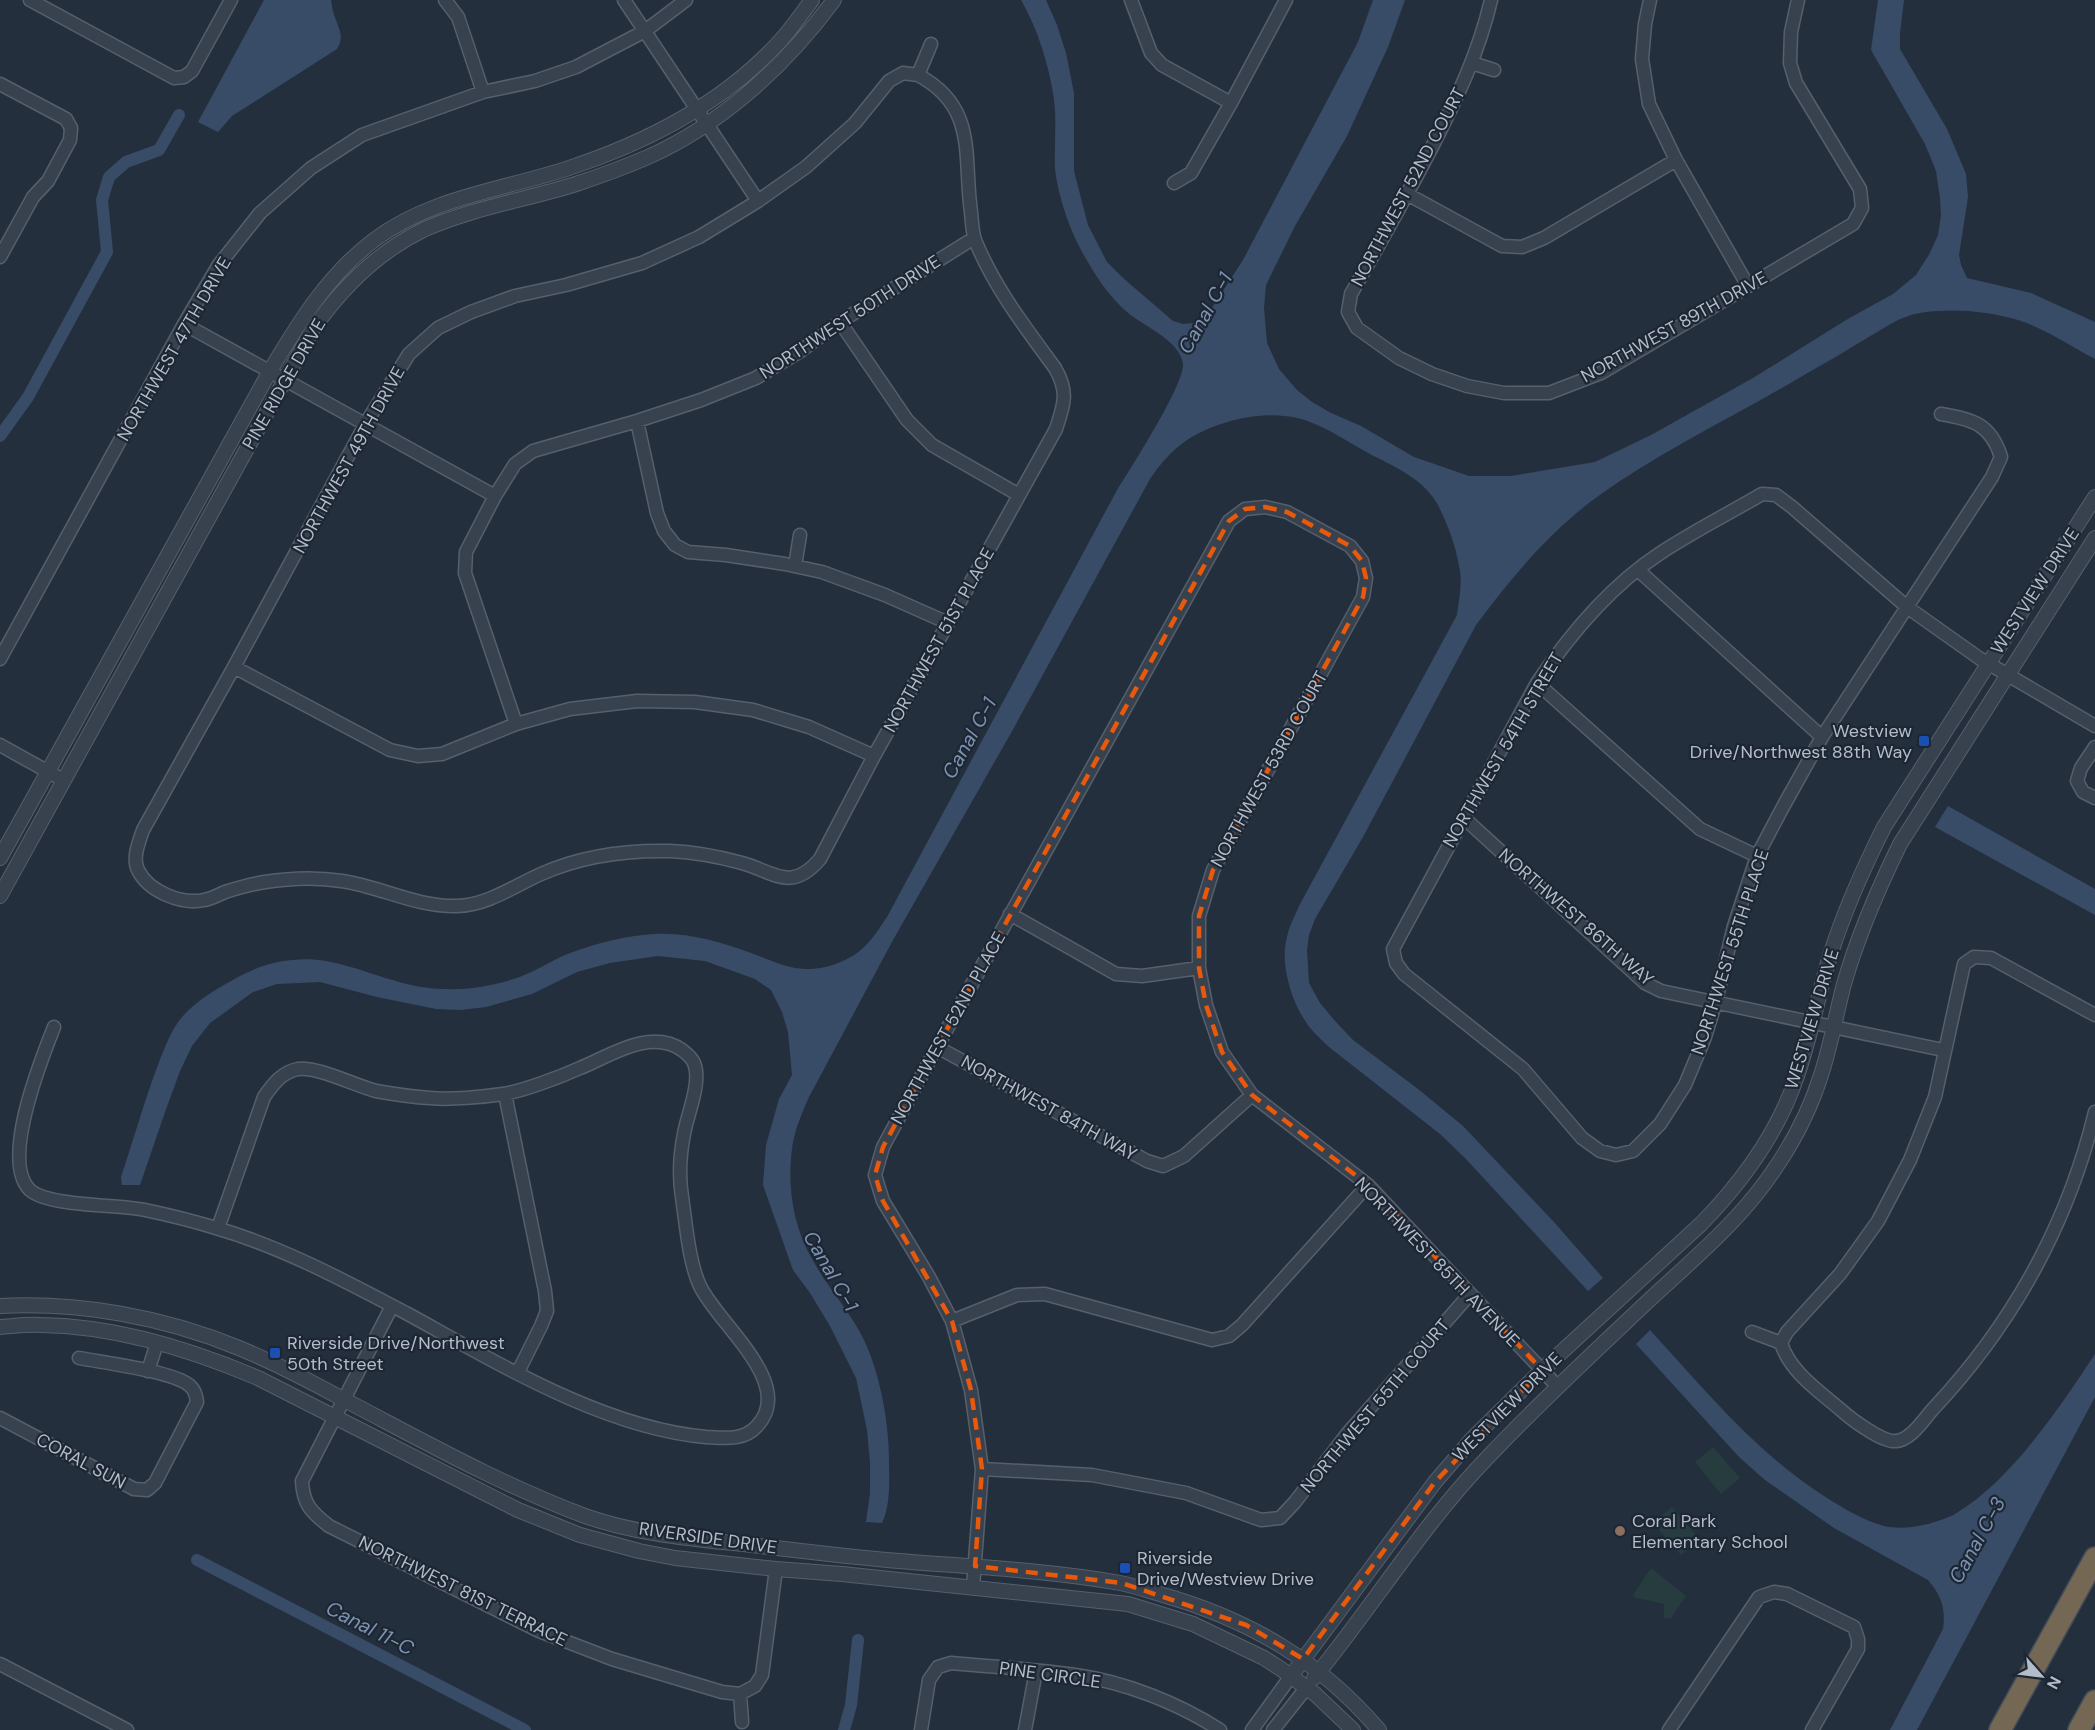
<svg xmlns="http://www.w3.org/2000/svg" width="2095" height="1730" font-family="'DM Sans',sans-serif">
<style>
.green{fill:#263c3f}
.water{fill:#394c67}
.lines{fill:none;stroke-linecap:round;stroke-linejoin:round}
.canal{stroke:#394c67;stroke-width:12}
.minor-casing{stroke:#565f6c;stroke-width:15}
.tertiary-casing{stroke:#565f6c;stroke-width:16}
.motorway-casing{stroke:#434c59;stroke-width:24}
.minor{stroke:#38414e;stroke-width:12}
.tertiary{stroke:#38414e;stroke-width:14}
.motorway{stroke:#746855;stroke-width:21}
.marked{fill:none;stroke:#e8590c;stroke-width:4.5;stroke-dasharray:12 8;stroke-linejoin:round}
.transit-dot{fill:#1a4fb4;stroke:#1d2633;stroke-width:2}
.education-dot{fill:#8d6e63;stroke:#1d2633;stroke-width:2}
.labels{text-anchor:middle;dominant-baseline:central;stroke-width:4.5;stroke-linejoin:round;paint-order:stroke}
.street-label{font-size:18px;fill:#b4bcc9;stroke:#1d2633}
.poi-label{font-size:18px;fill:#b4bcc9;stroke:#1d2633;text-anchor:start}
.water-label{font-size:20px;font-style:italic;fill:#7c92b1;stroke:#1d2633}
</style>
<rect width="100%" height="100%" fill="#242f3e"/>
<path class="green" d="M 1713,1447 L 1740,1478 L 1721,1494 L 1695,1462 Z
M 1672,1507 L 1700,1539 L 1681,1555 L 1653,1523 Z
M 1651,1568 L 1686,1596 L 1671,1618 L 1664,1618 L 1664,1604 L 1633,1597 L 1635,1592 Z"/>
<path class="water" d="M 264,0 L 331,0 C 332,7 333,14 336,20 C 340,32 344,37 337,49 L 232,116 L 218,132 L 198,122 Z
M 1021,0 L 1046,0 L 1057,25 L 1066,53 L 1074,93 L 1074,171 L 1088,225 L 1107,262 L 1123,278 L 1173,321 L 1183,324 L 1194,323 L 1212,308 L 1243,260 L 1358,42 L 1373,0 L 1405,0 L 1388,47 L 1347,136 L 1295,226 L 1266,285 L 1264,308 L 1267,343 L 1279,369 L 1297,390 L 1312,402 L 1331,413 L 1361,426 L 1414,457 L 1469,476 L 1511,476 L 1595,462 L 1651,435 L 1753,378 L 1846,320 L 1893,294 L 1916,275 L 1930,253 L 1938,235 L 1941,215 L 1940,198 L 1936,171 L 1925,144 L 1871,50 L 1878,0 L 1904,0 L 1900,33 L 1900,49 L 1947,129 L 1966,174 L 1968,197 L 1959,255 L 1961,265 L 1967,278 L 2031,293 L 2095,322 L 2095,359 C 2070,346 2046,329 2018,320 C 1987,311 1952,308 1920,313 C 1900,316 1883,329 1867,338 C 1846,351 1825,363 1804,375 C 1736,416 1662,450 1597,497 C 1550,531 1511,578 1476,625 L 1363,837 L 1315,919 L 1309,935 L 1307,950 L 1309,983 L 1320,1003 L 1335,1021 L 1353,1040 L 1418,1089 L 1463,1126 L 1553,1221 L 1603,1278 L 1588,1291 L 1466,1159 L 1440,1134 L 1329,1047 C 1320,1038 1310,1030 1304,1019 C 1290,997 1280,962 1287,937 C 1289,926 1295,916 1299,906 L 1457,615 C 1459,600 1463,581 1459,566 C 1456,546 1447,523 1438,505 C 1424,479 1395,467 1370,454 C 1350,443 1331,430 1310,422 C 1272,407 1220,419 1187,440 C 1172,450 1160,464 1150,479 L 1011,733 L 893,940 L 809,1097 C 802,1113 794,1131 792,1149 C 787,1186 793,1226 812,1259 C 827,1287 850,1311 864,1340 C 880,1374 889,1422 889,1460 C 889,1480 891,1504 882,1523 L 866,1522 L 870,1493 L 870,1462 L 867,1430 L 856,1378 L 830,1326 L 810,1293 L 793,1270 L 763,1185 L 766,1145 L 779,1099 L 792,1075 L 788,1032 L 782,1012 L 771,990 L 755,979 L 705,961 L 658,956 L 610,963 L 577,972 L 532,994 L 486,1007 L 460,1010 L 436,1009 L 377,997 L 320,982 L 277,984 L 253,992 L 210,1023 L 192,1046 L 180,1071 L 165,1112 L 140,1185 L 122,1185 L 121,1177 C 134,1138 145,1099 159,1062 C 165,1047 172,1028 183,1016 C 198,999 220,987 240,976 C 266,962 297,956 326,961 C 365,968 403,989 444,989 C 469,990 499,985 522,976 C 540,969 555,958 573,952 C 598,943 629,935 655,934 C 687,932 721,942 751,953 C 768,959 786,968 805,969 C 827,970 853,960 868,943 C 875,936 881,925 887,917 L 1116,492 C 1129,471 1185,384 1183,364 C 1180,340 1143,326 1127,312 C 1107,295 1091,269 1079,246 C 1068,225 1057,191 1055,168 C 1054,145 1057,122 1054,99 C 1049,66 1038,29 1021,0 Z
M 1948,806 L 2095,889 L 2095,915 L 1935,827 Z
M 1650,1330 C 1705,1390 1757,1454 1827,1498 C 1845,1509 1864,1521 1884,1526 C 1905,1531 1936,1524 1955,1514 C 2010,1482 2060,1407 2095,1354 L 2095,1397 L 1917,1730 L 1890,1730 L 1943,1629 C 1946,1608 1941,1595 1928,1580 L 1834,1528 L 1765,1480 L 1739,1457 L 1636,1344 Z"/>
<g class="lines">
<path class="canal" d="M 0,436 L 28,397 L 107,252 L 102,200 L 109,177 L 126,162 L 159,150 L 179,115
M 197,1560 L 525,1730
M 844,1730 L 851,1705 L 858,1640"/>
<defs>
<path id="minor" d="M 30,0 L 174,78 L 184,77 L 192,71 L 231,0
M 445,0 L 458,17 L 483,92
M 624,0 L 758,201
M 1131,0 L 1151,53 L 1162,65 L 1231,103
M 1491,0 C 1479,52 1457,98 1433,145 C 1407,195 1379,245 1351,294 L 1348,312 L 1357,328 L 1399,358 L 1432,374 L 1467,386 L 1504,393 L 1549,393 L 1601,373 L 1853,224 L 1862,208 L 1860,189 L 1796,83 L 1790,63 L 1791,32 L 1798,0
M 1650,0 L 1645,24 L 1642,59 L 1649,104 L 1676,160 L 1748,286
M 1472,63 L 1494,70
M 918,75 C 978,107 963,156 971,212 C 972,221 972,231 975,240 C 994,287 1025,327 1055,368 C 1069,392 1064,405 1056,429 L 874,756 L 820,859 C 791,893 774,872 742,863 C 720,857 694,852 670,851 C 628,850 581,856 541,874 C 514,886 488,905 457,906 C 416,907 382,887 342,881 C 317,877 290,878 265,882 C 252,884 238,888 225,892 C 218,895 211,899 204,900 C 181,905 148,891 138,870 C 132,858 139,842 143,830 L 234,667 L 366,423 L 409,354 L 438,328 L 471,312 L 515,296 L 566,285 L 642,263 L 699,237 L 758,201 L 806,167 L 855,123 L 889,81 L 903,73 L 918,75 L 931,44
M 0,84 L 66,119 L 71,128 L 70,140 L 48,181 L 33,197 L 0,257
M 1174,183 L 1191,173 L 1231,103 L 1286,0
M 1407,194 L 1502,246 L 1522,247 L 1544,238 L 1676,160
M 840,322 L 907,420 L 932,445 L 1019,495
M 184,324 L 495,496
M 1941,414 C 1972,419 1991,424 2001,457 L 1992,477 L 1822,737 L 1784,805 L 1757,856 L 1734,926 L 1716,1001 L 1705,1037 L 1685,1085 L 1660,1124 L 1633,1151 L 1616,1155 L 1600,1151 L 1582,1138 L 1523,1069 L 1404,974 L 1396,963 L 1393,949 L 1537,683 C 1570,634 1609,587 1659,554 C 1692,532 1728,514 1762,494 L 1776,495 L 1792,507 L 1907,607 L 1979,658 L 2095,726
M 637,421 L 657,513 L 664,531 L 675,545 L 688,552 L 726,555 L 785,564 L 822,572 L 885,595 L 948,623
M 795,566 L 800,535
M 1638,570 L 1822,737
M 0,659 L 184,324 L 218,266 L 260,213 L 311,168 L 362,135 L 483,92 L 535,81 L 576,67 L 645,31 L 686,0
M 234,667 L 390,750 L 418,756 L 442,754 L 516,724 L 570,709 L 637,701 L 695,702 L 753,710 L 809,727 L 874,756
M 1537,683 L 1700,829 L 1757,856
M 516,724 L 465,573 L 466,552 L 495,496 L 515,464 L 533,451 L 637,421 L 701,400 L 756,378 L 802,350 L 840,322 L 974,238
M 0,745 L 63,780
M 2095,747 L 2081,768 L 2077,781 L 2083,792 L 2095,798
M 1464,818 L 1645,983 L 1661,991 L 1943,1050
M 1010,914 L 1116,974 L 1142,976 L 1199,968
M 54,1027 C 41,1060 0,1161 30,1190 C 49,1207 118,1204 145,1210 C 169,1215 193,1221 216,1228 C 282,1247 345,1281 406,1313 C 496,1362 603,1428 706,1437 C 724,1438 744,1441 757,1426 C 797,1384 717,1323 700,1286 C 689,1263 686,1224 682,1197 C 679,1178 680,1154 684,1134 C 687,1115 702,1082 694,1063 C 692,1058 686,1053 682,1050 C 650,1028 610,1056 580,1068 C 560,1077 523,1091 503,1094 C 483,1097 450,1100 430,1098 C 413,1097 393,1094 376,1091 C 356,1086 317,1066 298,1069 C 282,1072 273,1084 264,1097 L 218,1228
M 937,1047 L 1147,1161 L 1163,1166 L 1184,1156 L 1252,1095
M 505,1094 L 545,1291 L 547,1311 L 541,1326 L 518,1372
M 392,1306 L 302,1481 C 303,1504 311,1512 329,1526 L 539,1631 L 612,1659 L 722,1692 L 740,1694
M 952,1321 L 1017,1295 L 1045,1294 L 1212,1340 L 1229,1336 L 1242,1325 L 1368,1185
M 1752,1332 L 1781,1343
M 1781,1343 L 1787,1332 L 1840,1274 L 1878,1221 L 1910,1160 L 1935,1097 L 1964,964 L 1974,957 L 1991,958 L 2095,1015
M 1781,1343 C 1790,1372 1819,1391 1841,1410 C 1851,1419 1883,1443 1896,1441 C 1911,1440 1924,1419 1933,1409 C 2012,1325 2068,1224 2095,1112
M 148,1371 L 157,1343
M 0,1418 L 134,1489 L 147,1490 L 155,1483 L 197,1402 C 196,1395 195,1390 189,1385 C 171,1371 105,1363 79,1358
M 982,1469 L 1092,1475 L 1186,1493 L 1261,1520 L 1280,1518 L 1295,1502 L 1347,1434 L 1470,1294
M 973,1587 L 982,1469 L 971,1390 L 952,1321 L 929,1277 L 883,1201 L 875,1175 L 883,1147 L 937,1047 L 1229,521 L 1245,509 L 1265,507 L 1287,512 L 1350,546 L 1362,561 L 1366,578 L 1363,597 L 1213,870 L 1199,916 L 1199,968 L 1206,1005 L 1222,1052 L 1252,1095 L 1368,1185 L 1558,1387
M 0,1664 L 127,1730
M 742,1722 L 740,1694 L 755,1686 L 762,1675 L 776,1569
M 921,1730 L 929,1680 L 938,1667 L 951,1663 C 992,1667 1034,1669 1075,1675 C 1125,1682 1178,1703 1220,1730
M 1025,1730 L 1036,1671
M 1252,1730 L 1291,1676
M 1273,1730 L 1307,1687
M 1669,1730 L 1759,1597 L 1774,1592 L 1787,1594 L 1854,1627 L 1858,1639 L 1858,1649 L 1812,1730"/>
<path id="tertiary" d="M 0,858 L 270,371 C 299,322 328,275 374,240 C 431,197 503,190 569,168 C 648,142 725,102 781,40 C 792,28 802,13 812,0
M 0,896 L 313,329 C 341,289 378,252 423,230 C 472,208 525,200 576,184 C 600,176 625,167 648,157 C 722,124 786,65 834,0
M 0,1306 C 81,1302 164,1317 239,1348 C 273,1362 306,1379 339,1397 C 420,1439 499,1484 585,1516 C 639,1535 696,1539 752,1545 C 801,1551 850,1557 899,1561 C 973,1567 1048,1570 1120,1583 C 1135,1586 1149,1591 1163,1595 C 1250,1620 1320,1661 1379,1730
M 0,1327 C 14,1326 28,1324 41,1325 C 116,1326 190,1349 258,1378 L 518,1510 L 580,1535 L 639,1551 L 675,1558 L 776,1569 L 842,1574 L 1128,1604 L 1193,1624 L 1264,1658 L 1281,1669 L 1315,1694 L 1353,1730
M 1291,1676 L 1435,1482 L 1472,1439 L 1542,1370 L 1701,1224 C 1742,1182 1778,1133 1797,1076 C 1811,1036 1818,994 1831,953 C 1845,909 1863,869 1884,827 L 2095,497
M 1314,1678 C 1373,1606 1423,1524 1488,1457 C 1538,1404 1592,1354 1645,1304 C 1693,1259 1742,1220 1778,1164 C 1796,1137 1811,1107 1821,1075 C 1831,1045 1836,1014 1844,984 C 1858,935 1878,889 1900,844 L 2095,538"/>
<path id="motorway" d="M 2000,1730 L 2095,1558
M 2079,1730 L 2095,1701"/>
</defs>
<use href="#minor" class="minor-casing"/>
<use href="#tertiary" class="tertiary-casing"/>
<use href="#motorway" class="motorway-casing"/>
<use href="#minor" class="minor"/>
<use href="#tertiary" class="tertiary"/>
<use href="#motorway" class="motorway"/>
</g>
<path class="marked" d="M 1265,507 L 1287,512 L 1350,546 L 1362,561 L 1366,578 L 1363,597 L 1213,870 L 1199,916 L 1199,968 L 1206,1005 L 1222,1052 L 1252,1095 L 1368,1185 L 1542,1370 L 1435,1482 L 1303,1659 L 1246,1625 L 1122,1583 L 975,1566 L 982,1469 L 971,1390 L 952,1321 L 883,1201 L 875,1175 L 883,1147 L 937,1047 L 1229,521 L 1245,509 Z"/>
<g class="transit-dot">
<rect x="1918" y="735" width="12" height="12" rx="3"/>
<rect x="269" y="1347" width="12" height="12" rx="3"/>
<rect x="1119" y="1562" width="12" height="12" rx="3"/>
</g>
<circle class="education-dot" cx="1620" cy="1531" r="6"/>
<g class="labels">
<g class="street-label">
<text transform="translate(1408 187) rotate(-62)">NORTHWEST 52ND COURT</text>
<text transform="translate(850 317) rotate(-33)">NORTHWEST 50TH DRIVE</text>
<text transform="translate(1674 327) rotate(-29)">NORTHWEST 89TH DRIVE</text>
<text transform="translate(174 349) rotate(-60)">NORTHWEST 47TH DRIVE</text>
<text transform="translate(284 384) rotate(-60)">PINE RIDGE DRIVE</text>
<text transform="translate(349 460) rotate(-61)">NORTHWEST 49TH DRIVE</text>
<text transform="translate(2035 591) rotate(-57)">WESTVIEW DRIVE</text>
<text transform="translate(939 640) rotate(-61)">NORTHWEST 51ST PLACE</text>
<text transform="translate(1503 750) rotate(-60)">NORTHWEST 54TH STREET</text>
<text transform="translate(1269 769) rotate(-61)">NORTHWEST 53RD COURT</text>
<text transform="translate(1576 917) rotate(41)">NORTHWEST 86TH WAY</text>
<text transform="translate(1730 952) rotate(-72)">NORTHWEST 55TH PLACE</text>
<text transform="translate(1812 1019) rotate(-73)">WESTVIEW DRIVE</text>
<text transform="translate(948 1028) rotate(-61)">NORTHWEST 52ND PLACE</text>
<text transform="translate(1049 1108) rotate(29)">NORTHWEST 84TH WAY</text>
<text transform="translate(1437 1262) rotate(46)">NORTHWEST 85TH AVENUE</text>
<text transform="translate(1375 1406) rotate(-50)">NORTHWEST 55TH COURT</text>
<text transform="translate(1507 1407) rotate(-45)">WESTVIEW DRIVE</text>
<text transform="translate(81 1461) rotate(28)">CORAL SUN</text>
<text transform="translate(708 1538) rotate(8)">RIVERSIDE DRIVE</text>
<text transform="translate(463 1591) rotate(26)">NORTHWEST 81ST TERRACE</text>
<text transform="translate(1050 1675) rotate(8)">PINE CIRCLE</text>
</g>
<g class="poi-label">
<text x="1912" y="731" text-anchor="end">Westview<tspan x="1912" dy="21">Drive/Northwest 88th Way</tspan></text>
<text x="287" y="1343">Riverside Drive/Northwest<tspan x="287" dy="21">50th Street</tspan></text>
<text x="1632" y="1521">Coral Park<tspan x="1632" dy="21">Elementary School</tspan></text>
<text x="1137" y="1558">Riverside<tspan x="1137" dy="21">Drive/Westview Drive</tspan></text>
</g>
<g class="water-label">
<text transform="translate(1205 313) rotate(-61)">Canal C-1</text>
<text transform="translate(969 738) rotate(-61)">Canal C-1</text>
<text transform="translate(831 1271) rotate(60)">Canal C-1</text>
<text transform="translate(1977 1540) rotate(-61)">Canal C-3</text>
<text transform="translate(370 1628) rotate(27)">Canal 11-C</text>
</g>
</g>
<g transform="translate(2041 1676) rotate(118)" stroke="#1d2633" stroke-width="4.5" paint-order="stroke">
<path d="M0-4.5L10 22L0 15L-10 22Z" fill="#b4bcc9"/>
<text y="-9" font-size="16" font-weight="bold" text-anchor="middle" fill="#b4bcc9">N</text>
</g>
</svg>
